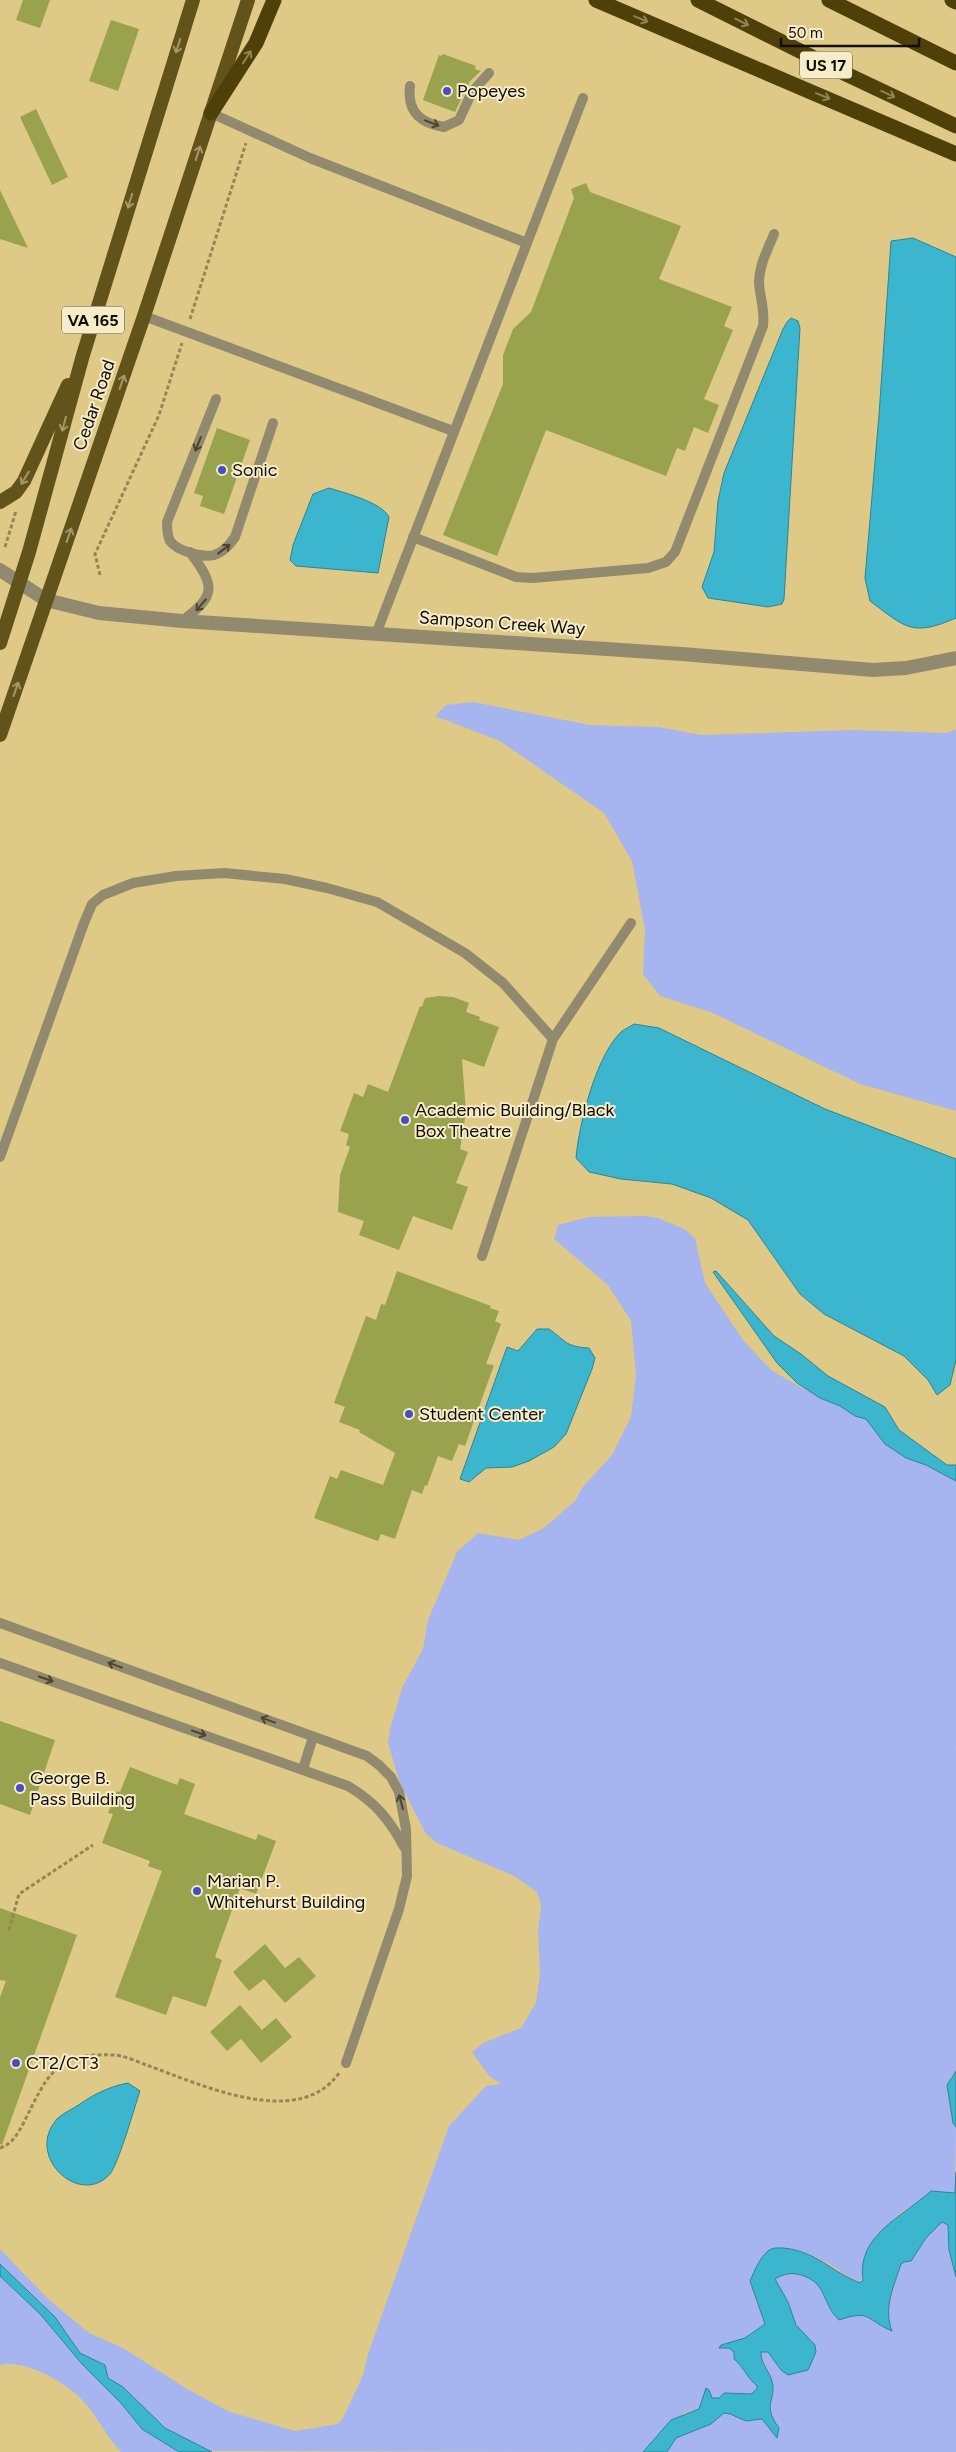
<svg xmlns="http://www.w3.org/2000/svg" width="956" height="2452" font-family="Figtree,sans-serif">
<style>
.green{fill:#a6b4f0}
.water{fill:#3cb6cf;stroke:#308391}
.building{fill:#99a24d}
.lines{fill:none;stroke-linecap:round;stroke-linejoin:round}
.path{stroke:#958656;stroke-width:3;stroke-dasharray:4 2.5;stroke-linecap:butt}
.service{stroke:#928a6e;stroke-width:10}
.minor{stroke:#928a6e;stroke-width:14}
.tertiary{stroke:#928a6e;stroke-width:14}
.primary{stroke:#62531b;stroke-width:14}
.motorway{stroke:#4e4008;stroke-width:15}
.oneway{stroke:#918556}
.oneway2{stroke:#a4986a}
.oneway3{stroke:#4c4531}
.poi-dot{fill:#454ec3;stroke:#f5ecca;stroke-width:2}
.labels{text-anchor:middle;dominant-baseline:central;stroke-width:4;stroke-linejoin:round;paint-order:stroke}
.shield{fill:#f5ecca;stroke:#574f3d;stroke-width:1}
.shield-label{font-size:16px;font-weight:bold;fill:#130c00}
.poi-label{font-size:18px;fill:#130c00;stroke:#f5ecca;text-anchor:start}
.street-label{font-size:18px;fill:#130c00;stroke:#f5ecca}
</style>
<rect width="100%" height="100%" fill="#deca86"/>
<path class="green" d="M 473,702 L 590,725 L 659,727 L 701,735 L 852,730 L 947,733 L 956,729 L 956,1111 L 860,1084 L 713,1013 L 660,996 L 643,974 L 645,930 L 632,861 L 604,813 L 500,741 L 435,716 L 446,705 Z
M 645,1216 L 658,1218 L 684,1229 L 695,1238 L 705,1283 L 743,1340 L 771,1370 L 820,1398 L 840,1406 L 855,1416 L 866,1419 L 885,1444 L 906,1458 L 926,1465 L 956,1481 L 956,1747 L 953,1747 L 956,1748 L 956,2071 L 950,2078 L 953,2123 L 956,2127 L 955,2193 L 931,2191 L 921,2201 L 903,2211 L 876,2235 L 860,2283 C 851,2279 845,2274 837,2269 C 825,2261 811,2255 798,2250 L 751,2281 L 765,2324 L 745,2338 L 719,2347 L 729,2348 L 734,2352 L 734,2359 C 744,2367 747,2378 757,2386 L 757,2389 L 751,2394 L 724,2393 L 719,2398 L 712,2398 L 709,2390 L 700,2409 L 684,2413 L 643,2452 L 210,2451 L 165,2428 L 123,2387 L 108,2378 L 105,2365 L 80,2353 L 55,2317 L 0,2264 L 0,2249 L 47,2298 L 89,2333 L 123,2348 L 187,2389 L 230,2412 L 295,2431 L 338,2424 L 343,2418 L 363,2375 L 368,2354 L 449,2126 L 486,2086 L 501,2084 L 489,2076 L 472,2052 L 483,2043 L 521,2028 L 536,2003 L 540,1975 L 538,1932 L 541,1905 L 537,1892 L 514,1876 L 437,1843 L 426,1834 L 400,1783 L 388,1743 L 390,1729 L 402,1688 L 423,1649 L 428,1620 L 457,1552 L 478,1533 L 519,1540 L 544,1528 L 575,1501 L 582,1488 L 612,1455 L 631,1417 L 636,1375 L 631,1321 L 608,1285 L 554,1239 L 558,1225 L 589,1217 Z
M 942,2222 L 946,2222 L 948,2225 L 949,2250 L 956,2277 L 956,2452 L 667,2452 L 676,2438 L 711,2424 L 723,2413 L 730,2414 L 746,2421 L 762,2419 L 777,2437 L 779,2428 C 760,2402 778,2403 772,2380 C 769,2371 764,2363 760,2355 L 761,2352 L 768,2352 L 781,2370 L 815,2345 L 796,2325 L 788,2302 L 775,2279 C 807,2262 821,2285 832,2312 L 865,2315 L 891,2331 C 885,2307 894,2287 901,2264 L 904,2262 L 911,2261 L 926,2238 Z
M 0,2276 L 41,2315 L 82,2364 L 120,2402 L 142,2429 L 179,2452 L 121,2452 C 107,2437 98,2418 85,2403 C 68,2383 25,2359 0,2365 Z"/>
<path class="water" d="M 913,238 L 956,257 L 956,618 C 912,637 906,628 870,601 L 865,578 L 879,415 L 891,241 Z
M 791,318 L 798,321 L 800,328 L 784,599 L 782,604 L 768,607 L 708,598 L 702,587 L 714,552 L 718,501 L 724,473 L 783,329 L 787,322 Z
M 329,488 C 345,493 381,502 389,517 L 378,573 L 296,566 L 290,560 L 293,545 L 313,494 Z
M 634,1024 L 659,1028 L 825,1109 L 956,1159 L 956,1360 L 950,1385 L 937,1395 L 928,1380 L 904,1356 L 824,1314 L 800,1294 L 748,1220 L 711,1198 L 672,1184 L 621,1179 L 589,1172 L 576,1158 C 579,1124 596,1056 621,1032 C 624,1029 630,1027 634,1024 Z
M 716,1271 L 774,1336 L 801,1354 L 828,1376 L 885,1407 L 899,1430 L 947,1465 L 956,1465 L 956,1481 L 926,1465 L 906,1458 L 885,1444 L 866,1419 L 855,1416 L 840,1406 L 820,1398 L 797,1383 L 777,1363 L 713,1272 Z
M 537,1329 L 549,1329 C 566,1341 566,1347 589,1348 L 595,1358 L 592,1369 L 566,1434 L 554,1447 L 529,1461 L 512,1467 L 486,1468 L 469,1482 L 460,1479 L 507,1347 L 518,1351 Z
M 956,2071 L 956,2127 L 953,2123 L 947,2085 Z
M 128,2083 L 140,2091 C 135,2106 118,2165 110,2174 C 80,2208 24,2156 57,2119 C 63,2113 73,2109 80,2104 C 94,2094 111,2086 128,2083 Z
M 956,2172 L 956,2277 L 949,2250 L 948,2225 L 942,2222 L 926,2238 L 911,2261 L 904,2262 L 901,2264 C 894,2286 883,2308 892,2331 C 866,2320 871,2309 839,2320 C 821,2303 828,2283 801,2275 C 791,2272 783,2274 775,2279 L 788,2302 L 796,2325 L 815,2345 L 816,2352 L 808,2370 L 788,2375 L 781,2370 L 768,2352 L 761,2352 C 760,2361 768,2370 771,2378 C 779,2401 760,2402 779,2428 L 777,2438 L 762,2419 L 746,2421 L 730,2414 L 724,2413 L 711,2424 L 676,2438 L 667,2452 L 643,2452 L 671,2420 L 699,2409 L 706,2388 L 709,2390 L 712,2398 L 719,2398 L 724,2393 L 751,2394 L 757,2389 L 757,2386 C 747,2378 744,2367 734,2359 L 734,2352 L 729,2348 L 719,2348 L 721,2345 L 745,2338 L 765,2324 L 750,2281 C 755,2270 759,2259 768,2251 C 773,2247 778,2248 783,2248 C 816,2251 832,2272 860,2283 L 863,2280 C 856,2235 904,2216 931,2191 L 955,2193 Z
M 0,2264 L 55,2317 L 80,2353 L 105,2365 L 108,2378 L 123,2387 L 165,2428 L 212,2452 L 179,2452 L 142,2429 L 120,2402 L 82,2364 L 41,2315 L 0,2276 Z"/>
<path class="building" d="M 23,0 L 50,0 L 40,28 L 16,20 Z
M 111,20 L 139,29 L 118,91 L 89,81 Z
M 443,54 L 476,66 L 475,69 L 481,71 L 470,81 L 455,112 L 423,100 L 439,55 L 441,56 Z
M 36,109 L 68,177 L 52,185 L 20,117 Z
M 586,183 L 590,192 L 681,226 L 659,279 L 732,307 L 724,326 L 733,330 L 704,399 L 719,405 L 708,433 L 694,427 L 685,451 L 677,448 L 666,476 L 546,430 L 497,556 L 443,535 L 503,384 L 503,355 L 513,329 L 531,312 L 574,198 L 571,189 Z
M 0,190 L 28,248 L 0,239 Z
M 217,428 L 250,440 L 224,514 L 200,506 L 203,496 L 194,493 Z
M 439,996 L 453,997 L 469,1003 L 466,1012 L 480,1017 L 479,1020 L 499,1027 L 484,1067 L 462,1059 L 466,1113 L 460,1149 L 468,1152 L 456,1183 L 468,1187 L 452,1230 L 413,1216 L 399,1250 L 359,1235 L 364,1221 L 338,1212 L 340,1175 L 350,1147 L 346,1145 L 349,1134 L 340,1131 L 354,1093 L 363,1097 L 368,1084 L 388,1092 L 420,1006 L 422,1007 L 425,998 Z
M 397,1271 L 491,1306 L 490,1308 L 499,1311 L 495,1321 L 501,1324 L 486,1364 L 494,1365 L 465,1446 L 459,1444 L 452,1461 L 438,1456 L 427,1486 L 425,1485 L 422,1494 L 412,1490 L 395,1539 L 381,1534 L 378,1541 L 314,1518 L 330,1476 L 337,1479 L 341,1470 L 383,1485 L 395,1453 L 359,1432 L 360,1430 L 339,1422 L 345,1407 L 334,1403 L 366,1316 L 376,1320 L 381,1304 L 385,1305 Z
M 0,1721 L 55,1740 L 30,1815 L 0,1804 Z
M 130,1767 L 177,1785 L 180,1778 L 195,1784 L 184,1814 L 256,1840 L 258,1834 L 276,1841 L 256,1894 L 240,1888 L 215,1957 L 222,1960 L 206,2007 L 173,1996 L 166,2015 L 115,1997 L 162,1871 L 148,1866 L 150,1861 L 102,1843 L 113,1814 L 108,1813 L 117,1791 L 120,1792 Z
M 0,1908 L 77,1935 L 2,2145 L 0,2144 L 0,1997 L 6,1981 L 0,1980 Z
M 265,1944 L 285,1968 L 299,1957 L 316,1976 L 285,2003 L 264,1979 L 249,1991 L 233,1972 Z
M 240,2005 L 262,2030 L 276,2018 L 292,2037 L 261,2063 L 241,2039 L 227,2051 L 210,2032 Z"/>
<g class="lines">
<path class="path" d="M 190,319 L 246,143
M 5,547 L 16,511
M 100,575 L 95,554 L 159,415 L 182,343
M 9,1930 L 19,1894 L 93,1845
M 0,2148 C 12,2144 17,2135 23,2124 C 46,2079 53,2052 113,2055 C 124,2055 138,2062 149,2066 C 200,2084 298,2131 339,2073"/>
<path class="service" d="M 410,86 C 407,111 419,123 444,127 L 459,120 L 472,92 L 489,73
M 211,113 L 310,158 L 527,243
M 144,316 L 453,431
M 216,399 L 167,522 C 167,528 167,535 170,541 C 177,551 203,558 214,555 C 224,552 230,544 235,537 L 273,423
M 413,537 L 516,577 L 533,578 L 648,568 L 666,562 L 675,552 L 763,326 C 765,309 760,298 759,283 C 759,265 768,249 774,234
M 182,621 C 217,595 215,586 190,552
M 376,634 L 583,98
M 553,1039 L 631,923
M 0,1157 L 84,923 L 92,904 L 103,895 L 133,883 L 176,876 L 224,873 L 285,879 L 327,888 L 377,902 L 465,953 L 503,983 L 553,1039 L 482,1256
M 0,1623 L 367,1756 L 379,1765 L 391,1777 L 399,1792 L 406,1829 L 407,1876 L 399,1909 L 346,2063
M 0,1663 L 348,1786 C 375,1802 390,1820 404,1847
M 303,1769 L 313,1737"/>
<path class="minor" d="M 46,600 L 99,613 L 182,621 L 682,654 L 873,670 L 906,668 L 956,658"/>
<path class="tertiary" d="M 0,570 L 46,600"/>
<path class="primary" d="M 0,502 L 16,492 L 24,481 L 68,385
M 0,643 L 29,552 L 83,355 L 193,0
M 0,735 L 144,316 L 248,0"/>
<path class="motorway" d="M 596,0 L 956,154
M 698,0 L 846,74 L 956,126
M 829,0 L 956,63
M 952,0 L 956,2
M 211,113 L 256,43 L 274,0"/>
</g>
<defs><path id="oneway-shaft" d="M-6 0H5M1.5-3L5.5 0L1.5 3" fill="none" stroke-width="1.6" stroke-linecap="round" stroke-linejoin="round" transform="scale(1.25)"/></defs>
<g class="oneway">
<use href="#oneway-shaft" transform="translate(641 19) rotate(23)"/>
<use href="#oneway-shaft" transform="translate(742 22) rotate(27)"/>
<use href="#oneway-shaft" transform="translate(247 57) rotate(-57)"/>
<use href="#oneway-shaft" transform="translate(888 94) rotate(25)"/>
<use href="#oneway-shaft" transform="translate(823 96) rotate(23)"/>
</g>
<g class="oneway2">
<use href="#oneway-shaft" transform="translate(178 46) rotate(108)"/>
<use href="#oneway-shaft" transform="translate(198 153) rotate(-72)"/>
<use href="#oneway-shaft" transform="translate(130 201) rotate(107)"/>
<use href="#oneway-shaft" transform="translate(122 382) rotate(-71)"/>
<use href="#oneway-shaft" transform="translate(64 424) rotate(105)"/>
<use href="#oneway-shaft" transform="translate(25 478) rotate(121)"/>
<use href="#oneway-shaft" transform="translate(69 535) rotate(-71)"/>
<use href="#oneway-shaft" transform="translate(16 689) rotate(-71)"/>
</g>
<g class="oneway3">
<use href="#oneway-shaft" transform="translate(432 123) rotate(21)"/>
<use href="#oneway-shaft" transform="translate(198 444) rotate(112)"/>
<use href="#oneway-shaft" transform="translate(224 549) rotate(-38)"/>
<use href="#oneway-shaft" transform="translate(201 605) rotate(130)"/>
<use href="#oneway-shaft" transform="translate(115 1665) rotate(-160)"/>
<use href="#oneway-shaft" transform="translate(46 1679) rotate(19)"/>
<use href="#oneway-shaft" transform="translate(268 1720) rotate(-160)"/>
<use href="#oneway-shaft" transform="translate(199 1733) rotate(19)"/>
<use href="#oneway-shaft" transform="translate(401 1802) rotate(-105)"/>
</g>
<g class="poi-dot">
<circle cx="447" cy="91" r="5"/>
<circle cx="222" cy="470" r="5"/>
<circle cx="405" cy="1120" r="5"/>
<circle cx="409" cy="1414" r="5"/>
<circle cx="20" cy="1788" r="5"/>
<circle cx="197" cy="1891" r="5"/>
<circle cx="16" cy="2063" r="5"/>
</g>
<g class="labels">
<g class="shield">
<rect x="800" y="51.5" width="52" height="27" rx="4"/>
<rect x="62" y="306.5" width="62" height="27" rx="4"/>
</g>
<g class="shield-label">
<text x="826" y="65">US 17</text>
<text x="93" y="320">VA 165</text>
</g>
<g class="poi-label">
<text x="457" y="91">Popeyes</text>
<text x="232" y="470">Sonic</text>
<text x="415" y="1110">Academic Building/Black<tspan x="415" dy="21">Box Theatre</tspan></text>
<text x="419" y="1414">Student Center</text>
<text x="30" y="1778">George B.<tspan x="30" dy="21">Pass Building</tspan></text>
<text x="207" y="1881">Marian P.<tspan x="207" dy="21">Whitehurst Building</tspan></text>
<text x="26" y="2063">CT2/CT3</text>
</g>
<g class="street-label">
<text transform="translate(94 405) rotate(-71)">Cedar Road</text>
<text transform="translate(502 623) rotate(4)">Sampson Creek Way</text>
</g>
</g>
<path d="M781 38v8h138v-8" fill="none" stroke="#130c00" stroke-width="2.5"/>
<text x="788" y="38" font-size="15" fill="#130c00" stroke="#f5ecca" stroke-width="4" paint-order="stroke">50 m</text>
</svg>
